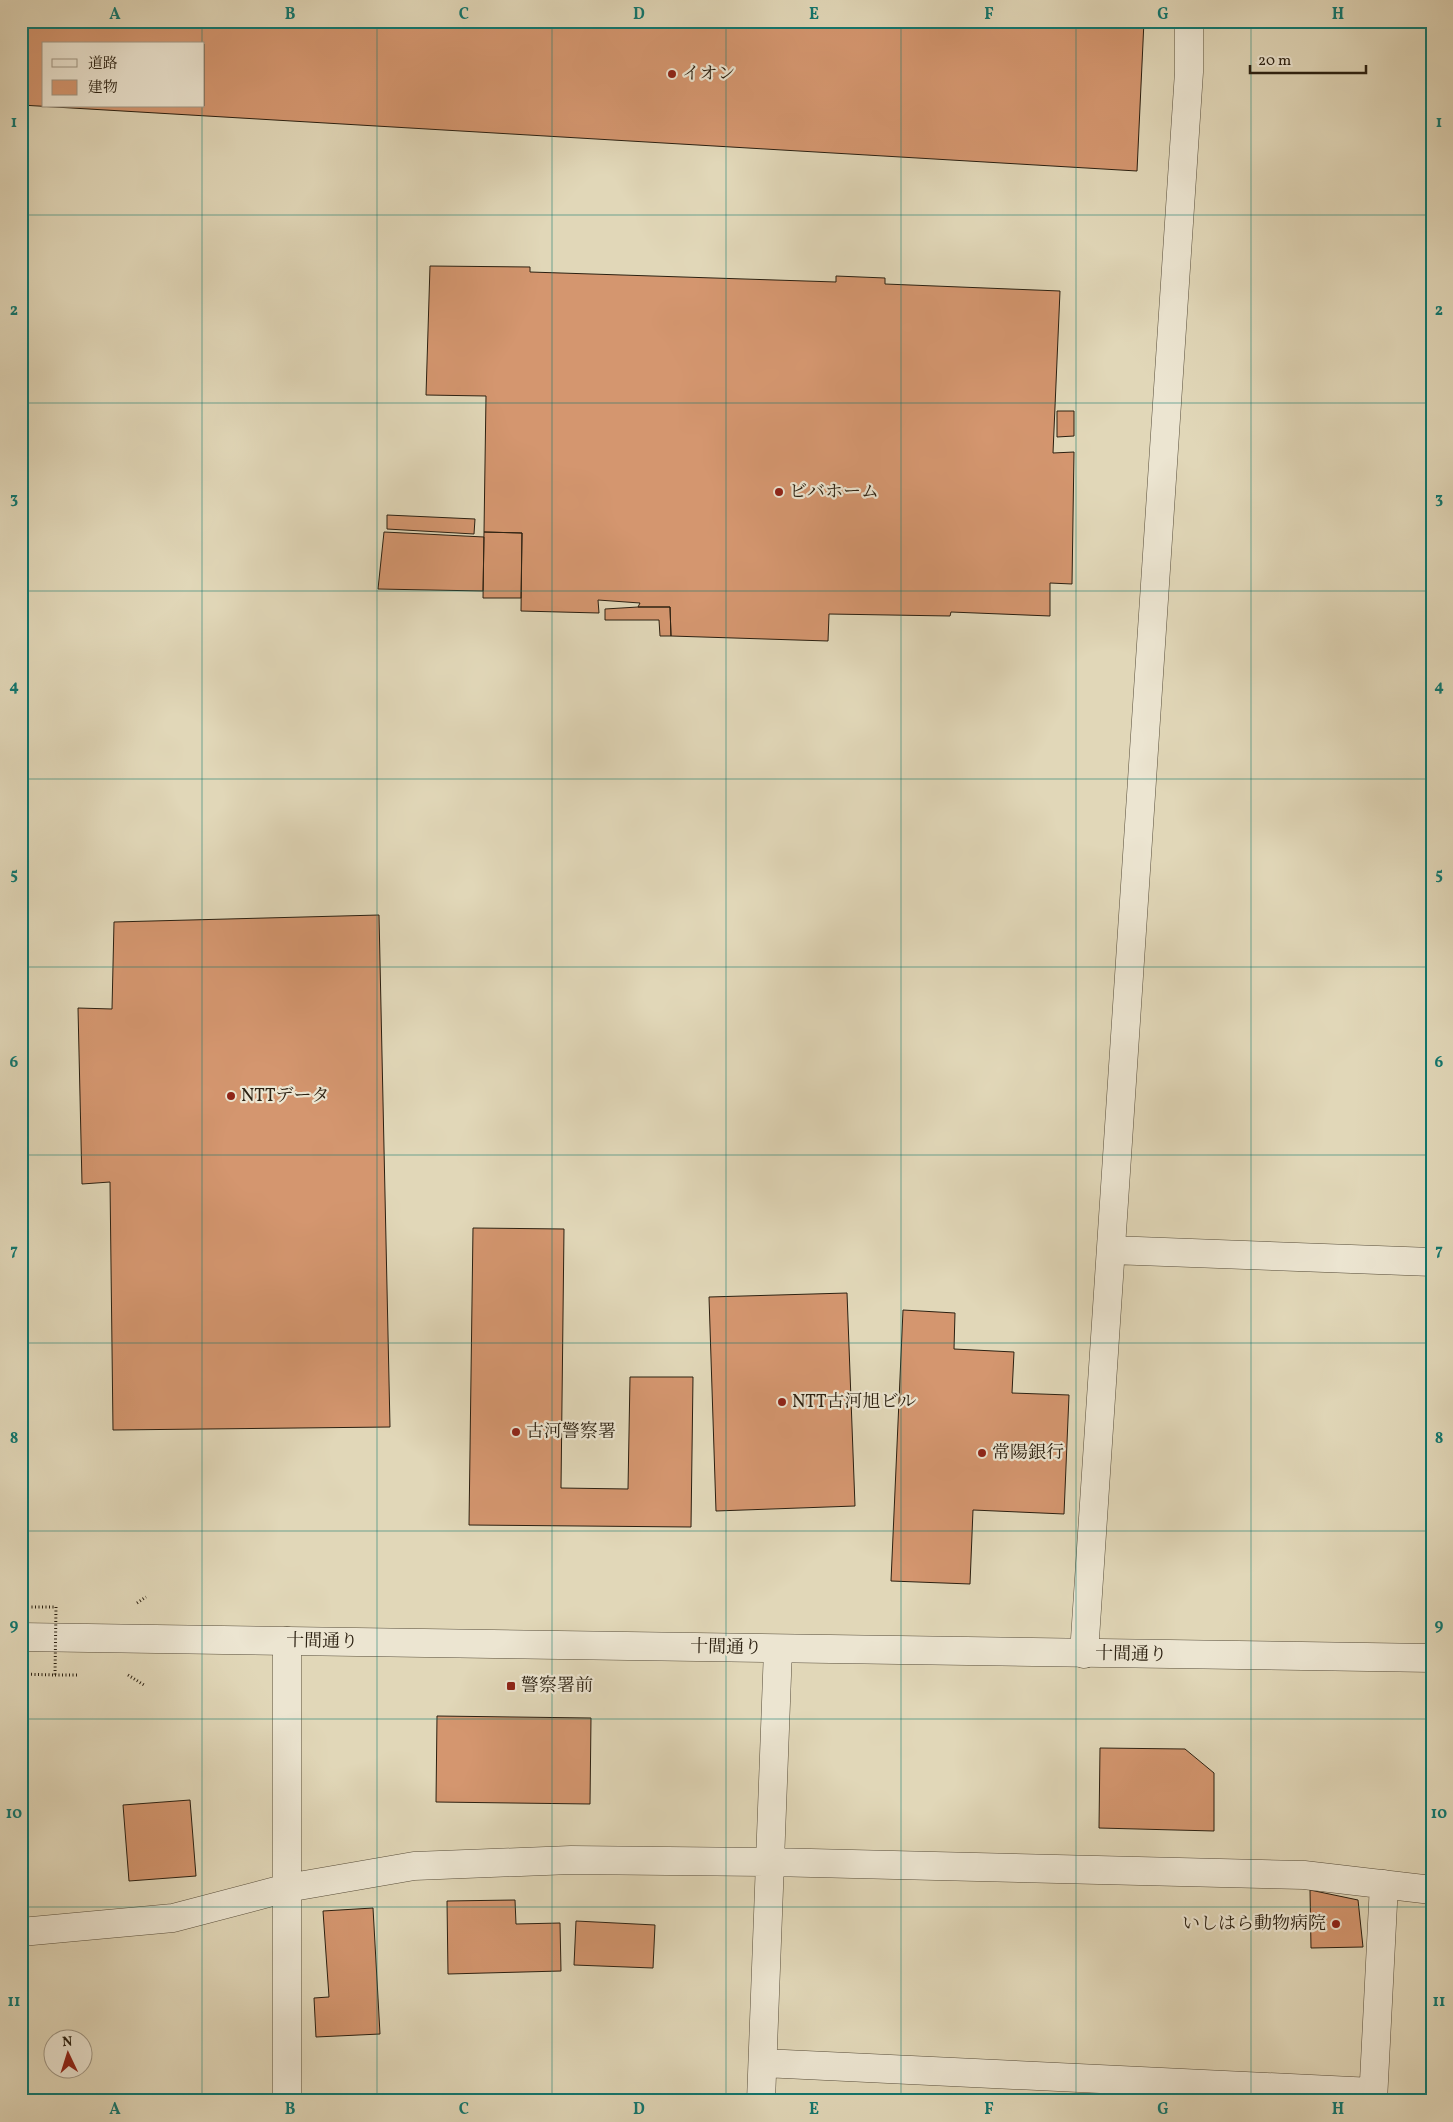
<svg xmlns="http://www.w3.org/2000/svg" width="1453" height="2122" font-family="Vollkorn,'Noto Serif JP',serif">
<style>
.building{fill:#d4966f;stroke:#2b2011;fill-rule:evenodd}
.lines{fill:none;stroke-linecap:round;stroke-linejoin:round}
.minor-casing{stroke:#584e3b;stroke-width:29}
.tertiary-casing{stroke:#584e3b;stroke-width:29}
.path{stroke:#2b2011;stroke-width:3;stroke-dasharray:1 2.5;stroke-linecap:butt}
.minor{stroke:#ece5d1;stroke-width:28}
.tertiary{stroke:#ece5d1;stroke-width:28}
.path-bridge{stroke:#2b2011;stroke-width:3;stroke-dasharray:1 2.5;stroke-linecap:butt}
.grid{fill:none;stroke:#0f766e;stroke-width:1;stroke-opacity:0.55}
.poi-dot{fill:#8f2418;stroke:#ece5d1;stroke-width:2}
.labels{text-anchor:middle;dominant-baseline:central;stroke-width:4.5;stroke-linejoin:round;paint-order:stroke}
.poi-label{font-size:18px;fill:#2b2011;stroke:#ece5d1;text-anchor:start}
.street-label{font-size:18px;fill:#2b2011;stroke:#ece5d1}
.neatline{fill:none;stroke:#0f766e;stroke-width:2}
.grid-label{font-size:16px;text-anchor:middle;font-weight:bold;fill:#0f766e}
</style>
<rect width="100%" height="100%" fill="#e1d7b8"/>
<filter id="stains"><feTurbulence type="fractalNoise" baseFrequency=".004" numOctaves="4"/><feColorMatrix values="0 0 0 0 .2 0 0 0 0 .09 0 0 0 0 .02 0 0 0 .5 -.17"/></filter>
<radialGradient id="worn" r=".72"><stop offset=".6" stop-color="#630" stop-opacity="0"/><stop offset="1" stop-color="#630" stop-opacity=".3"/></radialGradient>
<path class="building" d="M 25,21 L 1144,21 L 1137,171 L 21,105 ZM 44,44 L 204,44 L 204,106 L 44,106 Z
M 430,266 L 530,267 L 530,272 L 836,282 L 836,276 L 885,278 L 885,284 L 1060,291 L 1053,453 L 1074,452 L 1072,584 L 1050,583 L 1050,616 L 951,612 L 950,616 L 829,614 L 828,641 L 671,636 L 670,607 L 638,607 L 640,603 L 598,600 L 599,613 L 521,611 L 522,533 L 484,532 L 486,396 L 426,395 Z
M 1057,411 L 1074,411 L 1074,436 L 1057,437 Z
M 387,515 L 475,519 L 474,534 L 387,529 Z
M 384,532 L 484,537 L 483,591 L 378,589 Z
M 484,532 L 522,533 L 521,598 L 483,598 Z
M 638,607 L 670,607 L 671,636 L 660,636 L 659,620 L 605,620 L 605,609 Z
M 379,915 L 390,1427 L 113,1430 L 110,1182 L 82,1184 L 78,1008 L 112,1009 L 114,922 Z
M 473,1228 L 564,1229 L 561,1488 L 628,1489 L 630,1377 L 693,1377 L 691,1527 L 469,1525 Z
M 847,1293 L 855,1506 L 716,1511 L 709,1297 Z
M 903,1310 L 955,1313 L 954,1349 L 1014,1352 L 1012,1393 L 1069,1395 L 1064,1514 L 973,1510 L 970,1584 L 891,1581 Z
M 437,1716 L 591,1718 L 590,1804 L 436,1802 Z
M 1100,1748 L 1185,1749 L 1214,1773 L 1214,1831 L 1099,1828 Z
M 190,1800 L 196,1876 L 129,1881 L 123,1805 Z
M 1310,1890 L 1358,1900 L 1363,1947 L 1311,1948 Z
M 515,1900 L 516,1924 L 560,1923 L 561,1971 L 448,1974 L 447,1901 Z
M 373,1908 L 380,2034 L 316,2037 L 314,1998 L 329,1997 L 323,1911 Z
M 576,1921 L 655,1925 L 653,1968 L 574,1965 Z"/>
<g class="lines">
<defs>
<path id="minor" d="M 1111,1250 L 1432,1262
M 287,1641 L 287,2101
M 1084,1654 L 1189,72 L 1189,21
M 21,1932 L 173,1918 L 287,1888 L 414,1866 L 571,1860 L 770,1862 L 1304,1875 L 1432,1890
M 763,2063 L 1373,2092
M 761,2101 L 778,1649
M 1373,2101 L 1384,1884"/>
<path id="tertiary" d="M 21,1637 L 1432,1658"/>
</defs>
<use href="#minor" class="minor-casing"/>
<use href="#tertiary" class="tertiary-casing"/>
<path class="path" d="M 137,1603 L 146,1597
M 55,1675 L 79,1675
M 128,1675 L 144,1685"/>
<use href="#minor" class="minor"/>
<use href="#tertiary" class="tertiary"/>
<path class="path-bridge" d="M 21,1607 L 56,1607 L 55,1675 L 21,1674"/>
</g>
<path class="grid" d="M 202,21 L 202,44M 377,21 L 377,2101M 552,21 L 552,2101M 726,21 L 726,2101M 901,21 L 901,2101M 1076,21 L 1076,2101M 1251,21 L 1251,2101M 202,106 L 202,2101M 21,215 L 1432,215M 21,403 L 1432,403M 21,591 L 1432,591M 21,779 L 1432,779M 21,967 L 1432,967M 21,1155 L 1432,1155M 21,1343 L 1432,1343M 21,1531 L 1432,1531M 21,1719 L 1432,1719M 21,1907 L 1432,1907"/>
<g class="poi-dot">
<circle cx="672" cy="74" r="5"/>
<circle cx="779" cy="492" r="5"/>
<circle cx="231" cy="1096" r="5"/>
<circle cx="782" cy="1402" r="5"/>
<circle cx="516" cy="1432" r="5"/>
<circle cx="982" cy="1453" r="5"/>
<rect x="506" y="1681" width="10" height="10" rx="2.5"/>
<circle cx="1336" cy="1924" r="5"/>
</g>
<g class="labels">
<g class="poi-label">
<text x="682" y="74">イオン</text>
<text x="789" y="492">ビバホーム</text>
<text x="241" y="1096">NTTデータ</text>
<text x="792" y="1402">NTT古河旭ビル</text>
<text x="526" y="1432">古河警察署</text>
<text x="992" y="1453">常陽銀行</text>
<text x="521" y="1686">警察署前</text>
<text x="1326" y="1924" text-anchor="end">いしはら動物病院</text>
</g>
<g class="street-label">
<text transform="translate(322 1642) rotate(1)">十間通り</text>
<text transform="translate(726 1648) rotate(1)">十間通り</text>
<text transform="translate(1131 1655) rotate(1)">十間通り</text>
</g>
</g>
<rect width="1453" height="2122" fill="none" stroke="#e1d7b8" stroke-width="55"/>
<rect x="42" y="42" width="162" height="65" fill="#ece5d1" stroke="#9f9684"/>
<rect x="52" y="59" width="25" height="8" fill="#ece5d1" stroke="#9f9684"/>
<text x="88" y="68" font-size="15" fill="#2b2011">道路</text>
<rect x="52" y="80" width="25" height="15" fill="#d4966f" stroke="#9f9684"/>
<text x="88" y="92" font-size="15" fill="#2b2011">建物</text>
<g transform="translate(68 2054) rotate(356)"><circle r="24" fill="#ece5d1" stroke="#9f9684"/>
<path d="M0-4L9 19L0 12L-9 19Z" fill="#8f2418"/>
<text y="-8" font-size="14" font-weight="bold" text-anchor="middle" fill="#2b2011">N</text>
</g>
<path d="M1250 65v8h116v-8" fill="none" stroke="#2b2011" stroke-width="2.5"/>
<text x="1258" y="65" font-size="15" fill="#2b2011" stroke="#ece5d1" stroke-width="4" paint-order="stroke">20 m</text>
<rect x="28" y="28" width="1398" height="2066" class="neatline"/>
<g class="grid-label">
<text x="115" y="19">A</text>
<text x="290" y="19">B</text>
<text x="464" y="19">C</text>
<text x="639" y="19">D</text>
<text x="814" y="19">E</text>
<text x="989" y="19">F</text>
<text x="1163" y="19">G</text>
<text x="1338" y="19">H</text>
<text x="14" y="127">1</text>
<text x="1439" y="127">1</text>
<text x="14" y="315">2</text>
<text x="1439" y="315">2</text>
<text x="14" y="503">3</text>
<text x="1439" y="503">3</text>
<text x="14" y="691">4</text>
<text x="1439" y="691">4</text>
<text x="14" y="879">5</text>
<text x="1439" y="879">5</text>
<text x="14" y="1067">6</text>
<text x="1439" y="1067">6</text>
<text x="14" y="1255">7</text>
<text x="1439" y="1255">7</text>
<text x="14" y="1443">8</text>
<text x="1439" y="1443">8</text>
<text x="14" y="1630">9</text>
<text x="1439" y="1630">9</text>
<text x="14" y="1818">10</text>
<text x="1439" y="1818">10</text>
<text x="14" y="2006">11</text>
<text x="1439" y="2006">11</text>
<text x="115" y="2114">A</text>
<text x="290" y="2114">B</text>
<text x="464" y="2114">C</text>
<text x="639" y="2114">D</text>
<text x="814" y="2114">E</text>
<text x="989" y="2114">F</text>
<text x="1163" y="2114">G</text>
<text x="1338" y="2114">H</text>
</g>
<rect width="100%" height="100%" filter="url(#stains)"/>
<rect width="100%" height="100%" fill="url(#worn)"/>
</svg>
